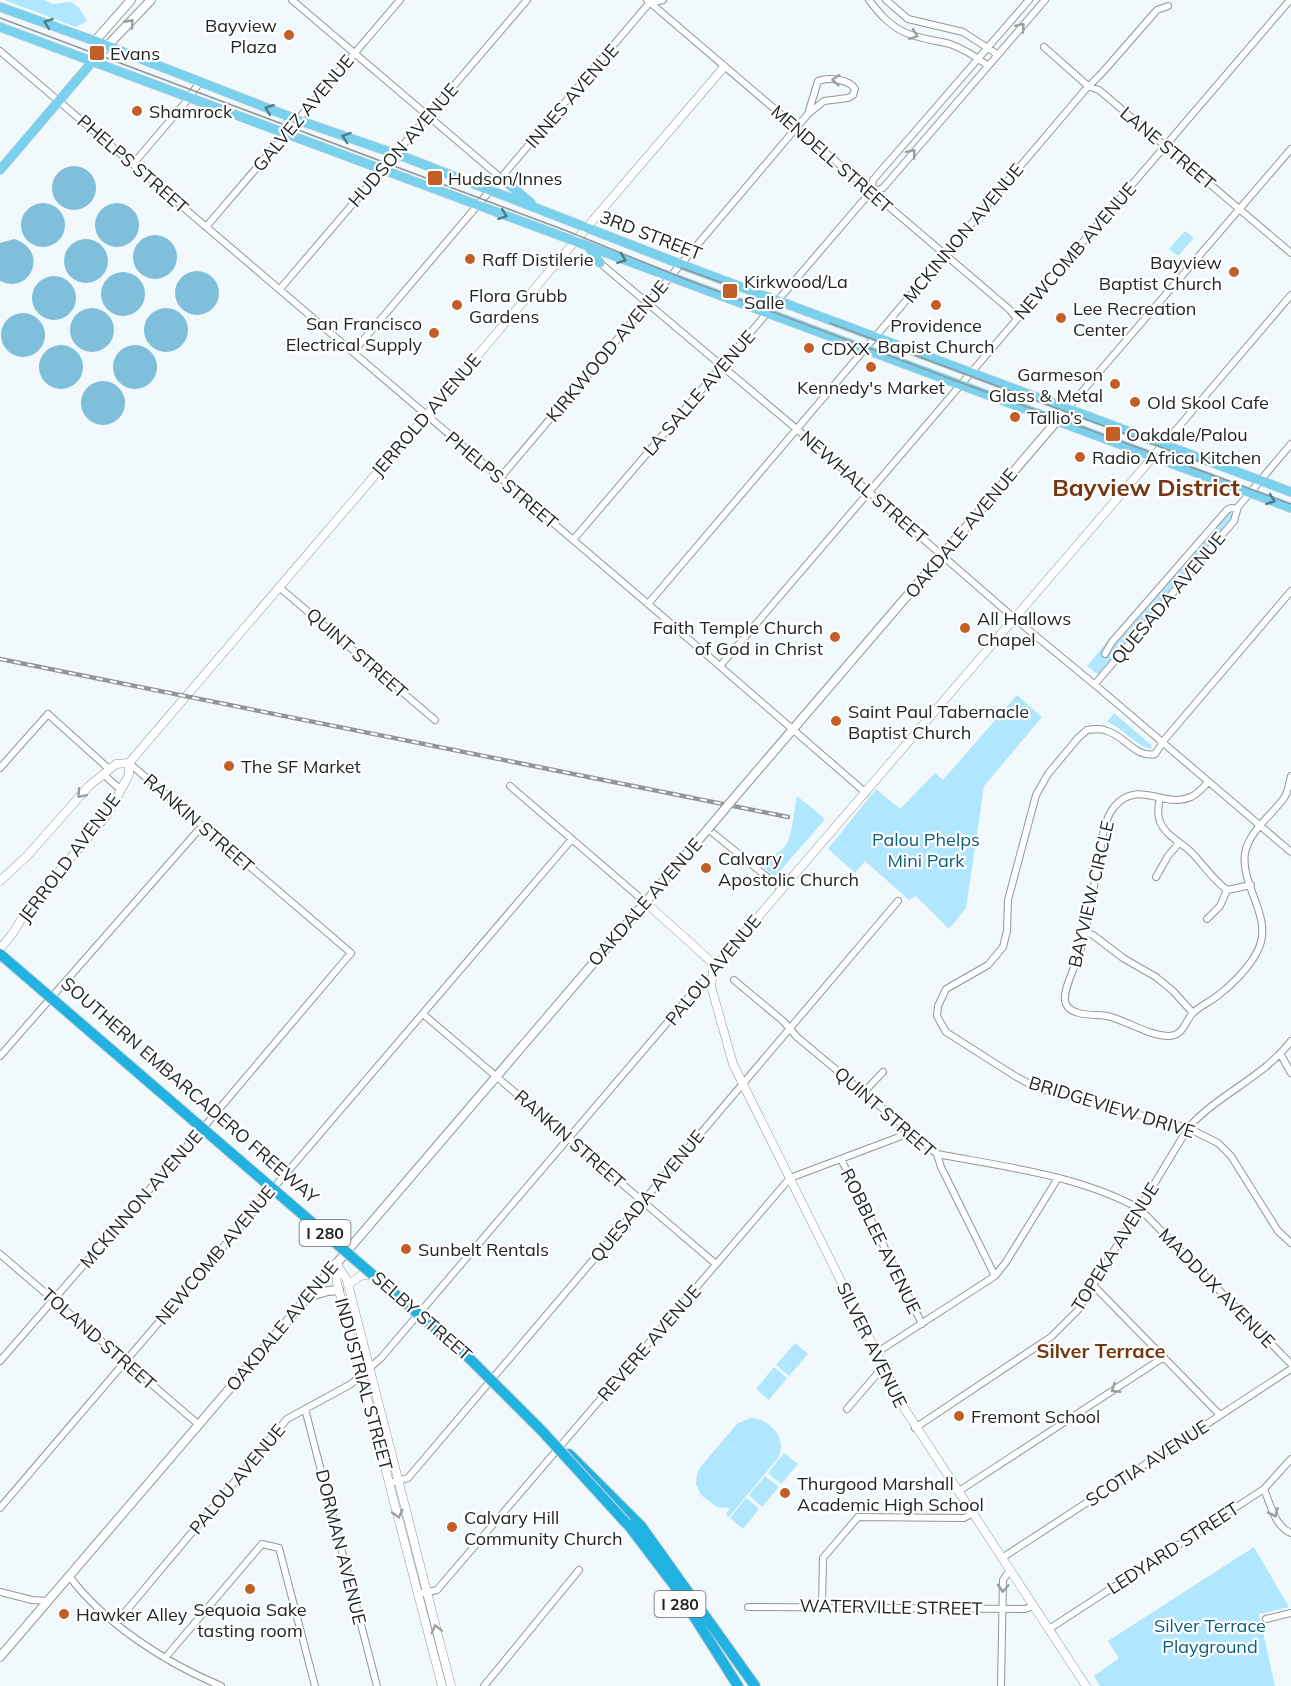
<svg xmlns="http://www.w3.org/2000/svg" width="1291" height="1686" font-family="Mulish,sans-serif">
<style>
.green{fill:#b0e6fe}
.water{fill:#7fbfdb}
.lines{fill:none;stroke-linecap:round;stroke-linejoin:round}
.minor-casing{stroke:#90979a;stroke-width:8}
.tertiary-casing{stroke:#90979a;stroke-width:9}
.secondary-casing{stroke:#90979a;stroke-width:10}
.primary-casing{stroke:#d3d3d4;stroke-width:10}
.motorway-casing{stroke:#d3d3d4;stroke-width:12}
.minor{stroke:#fff;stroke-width:6}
.tertiary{stroke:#fff;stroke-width:8}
.secondary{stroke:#fff;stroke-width:8}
.primary{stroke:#7ad1ed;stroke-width:9}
.motorway{stroke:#22b2e1;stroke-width:10}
.tram{stroke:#909597;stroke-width:1.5}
.rail-casing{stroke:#909597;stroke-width:4.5}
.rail{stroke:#fff;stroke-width:2;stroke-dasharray:7;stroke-linecap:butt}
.secondary-bridge-casing{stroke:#90979a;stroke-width:10;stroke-linecap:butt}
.motorway-bridge-casing{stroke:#d3d3d4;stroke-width:12;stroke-linecap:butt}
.secondary-bridge{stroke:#fff;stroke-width:8}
.motorway-bridge{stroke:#22b2e1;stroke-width:10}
.oneway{stroke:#4e7b8a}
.oneway2{stroke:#9c9d9d}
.poi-dot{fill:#c25f27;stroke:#fff;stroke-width:2}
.labels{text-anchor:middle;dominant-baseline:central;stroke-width:4.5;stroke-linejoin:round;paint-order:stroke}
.shield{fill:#fff;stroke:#646667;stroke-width:1.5}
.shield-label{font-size:16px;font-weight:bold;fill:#222526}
.poi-label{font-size:18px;fill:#222526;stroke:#fff;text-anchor:start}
.street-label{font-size:18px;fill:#222526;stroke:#fff}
.park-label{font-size:18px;fill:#09607b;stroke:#fff}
.neighbourhood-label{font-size:20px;font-weight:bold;fill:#753612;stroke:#fff}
.district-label{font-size:24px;font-weight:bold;fill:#753612;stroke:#fff}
</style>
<rect width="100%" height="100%" fill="#f1f9fc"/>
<path class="green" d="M 4,0 L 44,0 L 53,4 L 71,2 L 79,8 L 87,21 L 76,27 Z
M 1185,231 L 1194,238 L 1178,256 L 1169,249 Z
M 1230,512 L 1233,515 L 1233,518 L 1098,675 L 1087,666 L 1110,638 L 1116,644 Z
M 1017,695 L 1042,717 L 984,786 L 966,908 L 949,929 L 916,896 L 909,900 L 865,861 L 855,873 L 828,849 L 876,789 L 900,809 L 935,773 L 943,780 Z
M 1114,713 L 1152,746 L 1151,749 C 1134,745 1123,727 1107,722 Z
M 797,796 L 825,819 L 775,877 L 749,855 C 795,863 790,831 797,796 Z
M 795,1343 L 808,1354 L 789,1376 L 776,1365 Z
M 774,1367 L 787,1378 L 769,1400 L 756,1389 Z
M 751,1418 C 771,1419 788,1439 778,1458 L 729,1517 L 726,1514 L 730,1508 L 717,1507 L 701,1495 L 696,1484 L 697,1474 L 701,1466 L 738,1423 Z
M 784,1453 L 798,1464 L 781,1484 L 768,1473 Z
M 765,1476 L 779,1487 L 762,1507 L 749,1495 Z
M 746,1498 L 759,1509 L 743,1529 L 730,1518 Z
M 1254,1547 L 1289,1607 L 1259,1614 L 1275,1686 L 1100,1686 L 1094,1676 L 1119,1658 L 1108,1641 Z"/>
<path class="water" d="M52 188a22 22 0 1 1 44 0a22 22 0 1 1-44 0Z
M21 225a22 22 0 1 1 44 0a22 22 0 1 1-44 0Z
M95 225a22 22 0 1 1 44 0a22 22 0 1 1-44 0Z
M133 257a22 22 0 1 1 44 0a22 22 0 1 1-44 0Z
M64 261a22 22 0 1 1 44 0a22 22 0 1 1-44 0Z
M 14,239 C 50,250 31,296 0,281 L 0,243 Z
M175 293a22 22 0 1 1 44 0a22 22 0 1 1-44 0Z
M101 294a22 22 0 1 1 44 0a22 22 0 1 1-44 0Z
M32 298a22 22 0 1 1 44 0a22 22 0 1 1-44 0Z
M70 330a22 22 0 1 1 44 0a22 22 0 1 1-44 0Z
M144 330a22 22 0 1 1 44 0a22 22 0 1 1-44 0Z
M1 335a22 22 0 1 1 44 0a22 22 0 1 1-44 0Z
M39 367a22 22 0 1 1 44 0a22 22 0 1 1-44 0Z
M113 367a22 22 0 1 1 44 0a22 22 0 1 1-44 0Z
M81 403a22 22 0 1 1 44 0a22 22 0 1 1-44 0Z"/>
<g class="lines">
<defs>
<path id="minor" d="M 292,0 L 501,178
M 647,0 L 1010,310 L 1017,319
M 869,0 C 879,13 889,25 904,32 C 919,39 934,40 950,44 C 964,49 975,56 987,65
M 886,0 L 908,19 L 963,32 L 997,54
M 651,3 L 663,0
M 1044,47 L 1088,86 L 1099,90 L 1118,106 L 1291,253
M 0,51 L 654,609 L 866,793
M 133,164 L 185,103 L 200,82
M 871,192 L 883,188 L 1045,0
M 206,227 L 400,0
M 600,263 L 806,437 L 1014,618 L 1100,689 L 1291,852
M 280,289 L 527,0
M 353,352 L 651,1
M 1068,408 L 1291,149
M 1164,444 L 1291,295
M 500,478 L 808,114 L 824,101 L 848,98 L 853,95 L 855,89 C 849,79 829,77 818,81 L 808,114
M 573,540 L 862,202 L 871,192 L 873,180 L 1029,0
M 279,587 L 435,720
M 1291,591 L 1165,739 L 1155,754 C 1135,758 1125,736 1107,731 C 1101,728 1094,729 1087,730 L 1078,738 L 1048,774 L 1036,795 L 1008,900 L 1007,931 L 1003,947 L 988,965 L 946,989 L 938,1006 L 937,1016 L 946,1032 L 1015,1076 L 1035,1087 L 1188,1128 L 1218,1143 L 1231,1156 L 1278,1231 L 1291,1243
M 648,604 L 1085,90 L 1102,73 L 1157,10 L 1168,6
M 1105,654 L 1112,642 L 1227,510 L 1231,508 L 1237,509
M 720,666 L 1290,0
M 1095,684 L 1234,521 L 1238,507 L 1291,444
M 0,768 L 48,714 L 109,769
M 103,774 L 121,790
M 1208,782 C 1203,788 1197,794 1191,797 C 1163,809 1138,778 1114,807 C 1103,821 1102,842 1099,859 C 1093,889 1089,919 1081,948 C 1078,962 1060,993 1066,1004 C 1072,1017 1095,1014 1107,1016 C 1128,1021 1147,1035 1168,1036 C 1184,1036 1184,1022 1193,1013 C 1199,1007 1209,1002 1216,997 C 1231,986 1250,967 1258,950 C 1274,917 1240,886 1245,853 C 1249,831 1272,815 1284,798 C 1288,792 1289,783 1291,776
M 510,786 L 645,902
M 1160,798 C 1158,806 1157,814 1160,822 C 1166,836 1181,842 1191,852 C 1204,865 1212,879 1227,890 L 1251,885
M 708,829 L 782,889
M 1156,877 L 1168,856 L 1179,843
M 1207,919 L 1220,906 L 1227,890
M 1085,932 L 1093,935 L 1123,958 L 1156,977 L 1173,991 L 1193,1013
M 734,980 L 783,1021 L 797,1037 L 937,1154 L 941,1167 L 995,1276
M 423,1014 L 716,1264
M 1281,1055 L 1291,1073
M 0,1056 L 202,826
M 864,1092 L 883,1072
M 937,1154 C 1005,1167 1079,1175 1140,1209 L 1291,1364
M 841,1159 L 922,1324
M 0,1254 L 198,1424
M 1093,1285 L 1220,1415
M 876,1353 L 995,1276 L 1006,1262 L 1058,1178
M 0,1361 L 203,1128 L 351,953 L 129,763
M 305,1409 L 377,1686
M 847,1409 L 877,1374 L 884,1369
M 915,1428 L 1051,1337 L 1078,1310 L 1188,1128 C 1218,1094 1263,1078 1291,1041
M 390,1483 L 408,1478 L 898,901
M 1264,1489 C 1270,1503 1275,1527 1291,1533
M 959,1491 L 1164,1357
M 0,1508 L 572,839
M 1002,1558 L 1291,1369
M 69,1576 C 105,1624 166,1663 221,1686
M 0,1592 L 32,1600 L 48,1601
M 419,1594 L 437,1590 L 790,1178 L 899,1137 L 908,1131
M 822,1606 L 823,1558 L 858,1517 L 964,1518 L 973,1513
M 748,1607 L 1025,1609 L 1033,1606
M 1266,1619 L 1291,1613
M 116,1623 L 287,1419 L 351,1384 L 381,1358 L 701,983 L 711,978
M 1049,1629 L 1264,1489 L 1291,1459
M 165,1658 L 262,1544 L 279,1548 L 315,1686
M 484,1686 L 579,1570
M 1001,1686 L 1003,1580 L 1010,1570"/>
<path id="tertiary" d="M 0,881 L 27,856 L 89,786 L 116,764 L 129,763 L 724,67
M 645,902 L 716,966
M 0,949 L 13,933 L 28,908 L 107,815 L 129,775 L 129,763
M 336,1263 L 347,1280 L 451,1686
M 336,1264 L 337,1283 L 442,1686
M 348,1285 L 360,1276 L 373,1274
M 1086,1686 L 904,1408 L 733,1064 L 711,986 L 713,971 L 728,952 L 1164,444"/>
<path id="secondary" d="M 92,62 L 151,0
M 92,62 L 95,41 L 131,0
M 734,798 L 1068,408
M 307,1297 L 328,1291 L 339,1290
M 0,1657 L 708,829"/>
<path id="primary" d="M 0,7 L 95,41 L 298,120 L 407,158 L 693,269 L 1291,492
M 0,27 L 1291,508
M 0,170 L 92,62
M 501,178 L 531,203
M 588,246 L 600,263"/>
<path id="motorway" d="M 569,1454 L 641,1526 L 755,1686
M 623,1518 L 674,1585 L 738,1686"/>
</defs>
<use href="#minor" class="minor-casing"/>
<use href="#tertiary" class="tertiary-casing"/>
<use href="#secondary" class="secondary-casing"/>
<use href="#primary" class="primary-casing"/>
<use href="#motorway" class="motorway-casing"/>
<use href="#minor" class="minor"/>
<use href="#tertiary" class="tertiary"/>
<use href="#secondary" class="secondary"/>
<use href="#primary" class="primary"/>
<use href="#motorway" class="motorway"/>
<path class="tram" d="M 0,18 L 567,231 L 685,279 L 951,379 L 1291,504
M 681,268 L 723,283
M 830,323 L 883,343
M 909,353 L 1209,465"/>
<defs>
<path id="rail" d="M 0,659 L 788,817"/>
</defs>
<use href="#rail" class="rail-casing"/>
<use href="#rail" class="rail"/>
<defs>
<path id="secondary-bridge" d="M 708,829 L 734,798"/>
<path id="motorway-bridge" d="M 0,954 L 467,1356 L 542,1431 L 627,1524"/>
</defs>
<use href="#secondary-bridge" class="secondary-bridge-casing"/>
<use href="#motorway-bridge" class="motorway-bridge-casing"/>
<use href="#secondary-bridge" class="secondary-bridge"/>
<use href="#motorway-bridge" class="motorway-bridge"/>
</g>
<defs><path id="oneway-chevron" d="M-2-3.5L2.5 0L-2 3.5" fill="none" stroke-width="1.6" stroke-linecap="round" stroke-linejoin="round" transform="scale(1.5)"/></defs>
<g class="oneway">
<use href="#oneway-chevron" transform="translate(48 23) rotate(-160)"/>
<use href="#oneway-chevron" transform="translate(269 109) rotate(-159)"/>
<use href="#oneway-chevron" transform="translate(346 137) rotate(-161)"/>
<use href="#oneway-chevron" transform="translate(503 215) rotate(21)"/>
<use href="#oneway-chevron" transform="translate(622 259) rotate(20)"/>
<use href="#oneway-chevron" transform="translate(1271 500) rotate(20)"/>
</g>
<g class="oneway2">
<use href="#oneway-chevron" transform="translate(130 23) rotate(-48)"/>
<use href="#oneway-chevron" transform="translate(1021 27) rotate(-49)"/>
<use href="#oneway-chevron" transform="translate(914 35) rotate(19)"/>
<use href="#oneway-chevron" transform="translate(836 80) rotate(-176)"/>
<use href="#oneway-chevron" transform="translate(912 153) rotate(-50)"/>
<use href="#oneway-chevron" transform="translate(81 794) rotate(131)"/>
<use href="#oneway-chevron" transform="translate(1115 1389) rotate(147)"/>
<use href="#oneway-chevron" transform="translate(1274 1513) rotate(66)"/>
<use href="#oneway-chevron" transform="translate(398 1514) rotate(75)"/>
<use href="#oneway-chevron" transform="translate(1003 1588) rotate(93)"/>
<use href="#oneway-chevron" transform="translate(436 1629) rotate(-104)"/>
</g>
<g class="poi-dot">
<circle cx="289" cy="35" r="6"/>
<rect x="89" y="45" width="16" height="16" rx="3"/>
<circle cx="137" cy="111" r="6"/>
<rect x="427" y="170" width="16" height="16" rx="3"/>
<circle cx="470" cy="259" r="6"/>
<circle cx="1234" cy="272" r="6"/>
<rect x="722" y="283" width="16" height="16" rx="3"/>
<circle cx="457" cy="305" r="6"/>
<circle cx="936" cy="305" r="6"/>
<circle cx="1061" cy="318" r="6"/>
<circle cx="434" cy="333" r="6"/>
<circle cx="809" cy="348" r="6"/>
<circle cx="871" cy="367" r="6"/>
<circle cx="1115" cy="384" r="6"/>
<circle cx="1135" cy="402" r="6"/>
<circle cx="1015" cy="417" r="6"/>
<rect x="1105" y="426" width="16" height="16" rx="3"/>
<circle cx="1080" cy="457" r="6"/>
<circle cx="965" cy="628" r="6"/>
<circle cx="835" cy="637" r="6"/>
<circle cx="836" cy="721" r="6"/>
<circle cx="229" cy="766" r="6"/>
<circle cx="706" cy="868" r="6"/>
<circle cx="406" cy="1249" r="6"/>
<circle cx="959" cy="1416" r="6"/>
<circle cx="785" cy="1493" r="6"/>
<circle cx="452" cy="1527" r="6"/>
<circle cx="250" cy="1589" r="6"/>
<circle cx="64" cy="1614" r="6"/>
</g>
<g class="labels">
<g class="shield">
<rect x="299.5" y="1220" width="51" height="26" rx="4.5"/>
<rect x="654.5" y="1591" width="51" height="26" rx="4.5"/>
</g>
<g class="shield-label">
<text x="325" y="1233">I 280</text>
<text x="680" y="1604">I 280</text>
</g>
<g class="poi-label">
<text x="277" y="25" text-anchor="end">Bayview<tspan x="277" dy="21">Plaza</tspan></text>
<text x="110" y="53">Evans</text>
<text x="149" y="111">Shamrock</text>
<text x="448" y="178">Hudson/Innes</text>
<text x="482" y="259">Raff Distilerie</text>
<text x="1222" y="262" text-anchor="end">Bayview<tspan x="1222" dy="21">Baptist Church</tspan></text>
<text x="744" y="281">Kirkwood/La<tspan x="744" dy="21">Salle</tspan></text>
<text x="469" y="295">Flora Grubb<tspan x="469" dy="21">Gardens</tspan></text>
<text x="1073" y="308">Lee Recreation<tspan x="1073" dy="21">Center</tspan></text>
<text x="422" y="323" text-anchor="end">San Francisco<tspan x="422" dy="21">Electrical Supply</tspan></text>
<text x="936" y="325" text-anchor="middle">Providence<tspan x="936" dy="21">Bapist Church</tspan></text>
<text x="821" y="348">CDXX</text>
<text x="1103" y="374" text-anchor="end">Garmeson<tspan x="1103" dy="21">Glass &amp; Metal</tspan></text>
<text x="871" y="387" text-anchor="middle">Kennedy's Market</text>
<text x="1147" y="402">Old Skool Cafe</text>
<text x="1027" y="417">Tallio’s</text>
<text x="1126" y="434">Oakdale/Palou</text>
<text x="1092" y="457">Radio Africa Kitchen</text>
<text x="977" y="618">All Hallows<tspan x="977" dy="21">Chapel</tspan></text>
<text x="823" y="627" text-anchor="end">Faith Temple Church<tspan x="823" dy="21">of God in Christ</tspan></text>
<text x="848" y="711">Saint Paul Tabernacle<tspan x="848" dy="21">Baptist Church</tspan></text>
<text x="241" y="766">The SF Market</text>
<text x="718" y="858">Calvary<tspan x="718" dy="21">Apostolic Church</tspan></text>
<text x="418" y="1249">Sunbelt Rentals</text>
<text x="971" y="1416">Fremont School</text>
<text x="797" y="1483">Thurgood Marshall<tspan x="797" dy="21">Academic High School</tspan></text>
<text x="464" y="1517">Calvary Hill<tspan x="464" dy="21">Community Church</tspan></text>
<text x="250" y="1609" text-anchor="middle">Sequoia Sake<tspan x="250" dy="21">tasting room</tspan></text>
<text x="76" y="1614">Hawker Alley</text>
</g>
<g class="street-label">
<text transform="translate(572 96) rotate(-49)">INNES AVENUE</text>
<text transform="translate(303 113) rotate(-50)">GALVEZ AVENUE</text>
<text transform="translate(403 145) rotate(-49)">HUDSON AVENUE</text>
<text transform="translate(1168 148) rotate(40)">LANE STREET</text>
<text transform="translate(832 159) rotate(41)">MENDELL STREET</text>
<text transform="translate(133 164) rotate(41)">PHELPS STREET</text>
<text transform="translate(963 233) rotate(-50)">MCKINNON AVENUE</text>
<text transform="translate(651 235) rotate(21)">3RD STREET</text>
<text transform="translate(1075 251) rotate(-49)">NEWCOMB AVENUE</text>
<text transform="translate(607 351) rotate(-50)">KIRKWOOD AVENUE</text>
<text transform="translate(699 393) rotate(-49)">LA SALLE AVENUE</text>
<text transform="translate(426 415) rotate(-49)">JERROLD AVENUE</text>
<text transform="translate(502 480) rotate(40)">PHELPS STREET</text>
<text transform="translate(864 487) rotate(41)">NEWHALL STREET</text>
<text transform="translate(961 533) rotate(-50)">OAKDALE AVENUE</text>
<text transform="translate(1168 598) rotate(-50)">QUESADA AVENUE</text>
<text transform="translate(357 653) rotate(41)">QUINT STREET</text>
<text transform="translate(199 823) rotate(41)">RANKIN STREET</text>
<text transform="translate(69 858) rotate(-53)">JERROLD AVENUE</text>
<text transform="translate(1091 894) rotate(-77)">BAYVIEW CIRCLE</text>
<text transform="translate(645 902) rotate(-49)">OAKDALE AVENUE</text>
<text transform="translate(713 970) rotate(-50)">PALOU AVENUE</text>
<text transform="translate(190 1090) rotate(41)">SOUTHERN EMBARCADERO FREEWAY</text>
<text transform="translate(1112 1107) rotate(17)">BRIDGEVIEW DRIVE</text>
<text transform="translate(885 1112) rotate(41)">QUINT STREET</text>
<text transform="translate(570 1139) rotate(41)">RANKIN STREET</text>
<text transform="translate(647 1196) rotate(-50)">QUESADA AVENUE</text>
<text transform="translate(141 1199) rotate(-49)">MCKINNON AVENUE</text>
<text transform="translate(881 1241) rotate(64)">ROBBLEE AVENUE</text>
<text transform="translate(1115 1247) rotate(-58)">TOPEKA AVENUE</text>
<text transform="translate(215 1255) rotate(-50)">NEWCOMB AVENUE</text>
<text transform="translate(1217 1288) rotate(46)">MADDUX AVENUE</text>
<text transform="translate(422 1316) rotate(41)">SELBY STREET</text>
<text transform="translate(282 1326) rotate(-50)">OAKDALE AVENUE</text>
<text transform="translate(99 1339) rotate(41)">TOLAND STREET</text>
<text transform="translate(649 1343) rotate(-49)">REVERE AVENUE</text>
<text transform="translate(872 1345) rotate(64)">SILVER AVENUE</text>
<text transform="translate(364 1384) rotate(75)">INDUSTRIAL STREET</text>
<text transform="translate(1147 1463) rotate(-33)">SCOTIA AVENUE</text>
<text transform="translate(237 1479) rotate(-50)">PALOU AVENUE</text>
<text transform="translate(341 1547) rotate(76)">DORMAN AVENUE</text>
<text transform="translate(1173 1548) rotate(-33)">LEDYARD STREET</text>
<text transform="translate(891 1607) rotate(1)">WATERVILLE STREET</text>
</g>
<g class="park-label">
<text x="926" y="839">Palou Phelps<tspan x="926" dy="21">Mini Park</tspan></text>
<text x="1210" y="1625">Silver Terrace<tspan x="1210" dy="21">Playground</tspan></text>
</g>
<g class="neighbourhood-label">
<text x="1101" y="1350">Silver Terrace</text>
</g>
<g class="district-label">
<text x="1146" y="487">Bayview District</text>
</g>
</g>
</svg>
